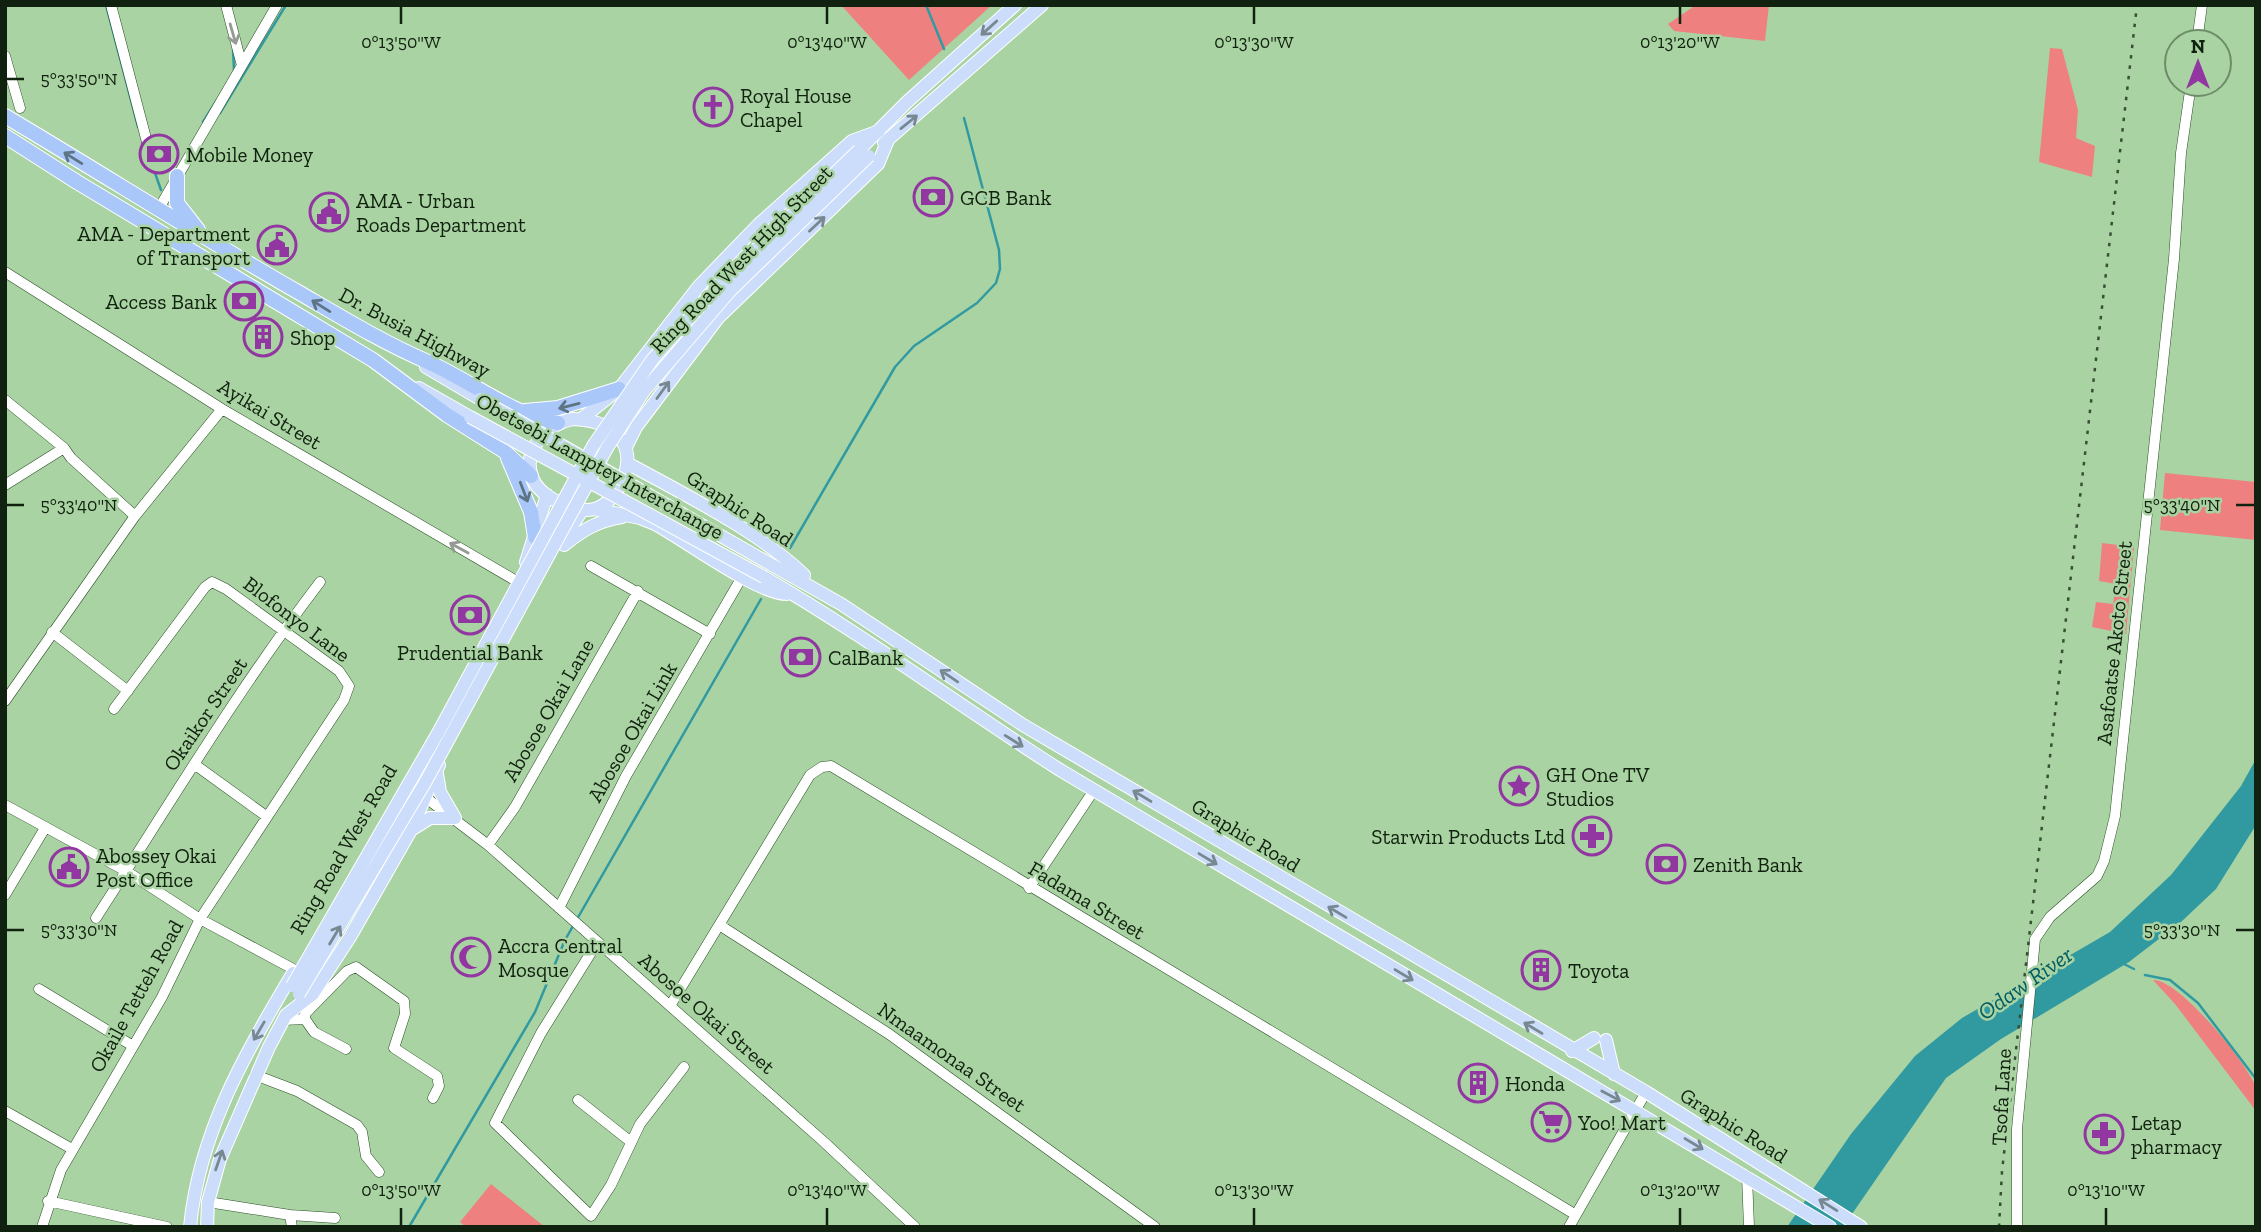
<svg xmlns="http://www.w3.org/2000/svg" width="2261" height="1232" font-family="'Zilla Slab',serif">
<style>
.green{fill:#ee8180}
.water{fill:#319aa1}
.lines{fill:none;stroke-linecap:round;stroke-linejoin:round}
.stream{stroke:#319aa1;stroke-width:2.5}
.minor-casing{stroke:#2a4e25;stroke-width:11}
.major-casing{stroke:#fff;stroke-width:14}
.highway-casing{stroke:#fff;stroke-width:16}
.minor{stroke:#fff;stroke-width:10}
.major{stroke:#cbddfb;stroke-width:12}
.highway{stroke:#a9c7f9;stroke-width:14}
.rail{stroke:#384f35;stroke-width:2.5;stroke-dasharray:3.5 7;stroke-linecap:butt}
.major-bridge-casing{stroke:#fff;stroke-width:14;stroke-linecap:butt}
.major-bridge{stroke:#cbddfb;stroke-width:12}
.oneway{stroke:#778891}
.oneway2{stroke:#949b93}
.oneway3{stroke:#5d7484}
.ticks{fill:none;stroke:#11210f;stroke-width:2.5}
.labels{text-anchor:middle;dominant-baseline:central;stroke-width:5;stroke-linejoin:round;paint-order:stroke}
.poi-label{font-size:21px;fill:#11210f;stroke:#aad3a3;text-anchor:start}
.street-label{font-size:21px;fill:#11210f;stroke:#aad3a3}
.water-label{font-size:23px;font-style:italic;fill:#005c61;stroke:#aad3a3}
.ticks-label{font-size:18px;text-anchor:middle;fill:#11210f;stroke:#aad3a3;stroke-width:5;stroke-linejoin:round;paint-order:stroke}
</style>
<rect width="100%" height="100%" fill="#aad3a3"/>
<path class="green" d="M 841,5 L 992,5 L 909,80 Z
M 1696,5 L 1769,5 L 1765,41 L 1674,31 L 1668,24 Z
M 2050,48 L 2062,49 L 2078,110 L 2076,138 L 2095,146 L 2092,177 L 2039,162 Z
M 2165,473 L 2256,482 L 2256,540 L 2160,530 Z
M 2102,543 L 2134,547 L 2126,634 L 2092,627 L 2096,602 L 2113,604 L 2116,584 L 2099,581 Z
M 2153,980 C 2179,979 2243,1059 2254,1083 C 2258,1091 2256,1102 2256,1111 L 2175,1004 Z
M 491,1184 L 545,1227 L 466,1227 L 460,1222 Z"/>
<path class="water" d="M 2256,759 L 2256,825 L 2216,889 L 2181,922 L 2129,962 L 2001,1039 L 1946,1078 L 1843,1227 L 1787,1227 L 1851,1134 L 1915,1056 L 1962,1018 L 2110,932 L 2171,875 L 2241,786 Z"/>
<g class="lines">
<path class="stream" d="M 106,5 L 138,127
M 926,5 L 944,49
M 233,49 L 234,70
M 220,113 L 286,5
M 203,122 L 217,100
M 149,156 L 161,190
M 790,548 L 895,367 L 914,346 L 977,303 L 996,283 L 1000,269 L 999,250 L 964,118
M 2124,964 L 2134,969
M 2145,975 L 2170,980 L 2198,1003 L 2256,1079
M 409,1227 L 535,1012 L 565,940 L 761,599"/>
<defs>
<path id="minor" d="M 111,5 L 148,146 L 160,168
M 226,5 L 241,62
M 2197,42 L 2202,5
M 5,56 L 20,108
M 158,210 L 277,5
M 5,272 L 222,409 L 518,582
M 5,400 L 64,448 L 71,458 L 135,516
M 5,485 L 64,448
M 591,566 L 710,634
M 52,632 L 128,691
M 5,701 L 135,516 L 222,409
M 194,764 L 266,816
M 421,794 L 488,845 L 824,1142 L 915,1227
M 5,805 L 126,871 L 200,919 L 295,970
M 488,845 L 515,807 L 638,591
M 1029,888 L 1094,790
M 5,895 L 45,828
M 559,908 L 626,776 L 742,577
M 96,918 C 169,805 238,689 320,582
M 721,926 L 889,1034 L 1155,1227
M 597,943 L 541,1033 L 495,1123 L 591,1216 L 611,1185 L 640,1124 L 684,1067
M 39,989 L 133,1046
M 670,1006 L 810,775 L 822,767 L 831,766 L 1576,1215
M 283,1020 L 305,1019
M 346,1049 L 314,1032 L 305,1019 L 305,1014 L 347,971 L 356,967 L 404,1001 L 405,1014 L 394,1048 L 437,1076 L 439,1086 L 433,1098
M 255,1075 L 297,1091 L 357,1125 L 362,1132 L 366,1156 L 379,1172
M 578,1100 L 631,1142
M 5,1111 L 72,1149
M 1747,1176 L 1749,1227
M 48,1201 L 167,1227
M 208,1202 L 290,1215 L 335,1218
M 290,1215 L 292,1227
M 42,1227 L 61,1170 L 162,997 L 200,919 L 344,700 L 349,686 L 339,671 L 226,589 L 212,582 L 205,587 L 114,709
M 1569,1227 L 1646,1092
M 2017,1227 L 2017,1129 L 2035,939 L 2050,917 L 2097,876 L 2104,861 L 2115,816 L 2174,259 L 2181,153 L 2191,84"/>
<path id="major" d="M 884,143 L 1042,5
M 859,150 L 907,102 L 1015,5
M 426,367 L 480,399
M 419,388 L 470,417
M 573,419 C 608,420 639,440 623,479 C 608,514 584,517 554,500 C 545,495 536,488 532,477 C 522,449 548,424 573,419 Z
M 581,419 L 619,389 L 699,286 L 759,224 L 852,141 L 879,131
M 626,447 L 636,427 L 718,318 L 878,164 L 888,140
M 627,463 C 682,493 760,532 804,575 L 802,582
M 594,509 L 640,518 L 655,524 C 685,540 757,594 787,594
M 562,541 L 581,512
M 564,545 C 583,530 597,521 622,517
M 526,562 L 547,495
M 772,565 L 841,604 L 1023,725 L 1646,1092 L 1861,1227
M 764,577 C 866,636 961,707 1060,770 L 1830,1227
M 437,774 L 440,792 L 455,818
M 411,830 L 430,818 L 455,818
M 1606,1040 L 1614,1074
M 1572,1051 L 1594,1038
M 190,1227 C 199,1133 245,1053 293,973
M 207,1227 L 208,1202 L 220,1159 L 269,1047 L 286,1015 L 313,994 L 350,937 L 411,830 L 439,765"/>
<path id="highway" d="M 5,116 C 103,174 198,235 298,292 C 341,317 382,342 428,362 C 473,382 510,414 558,423
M 5,136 L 77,182 L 373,360 L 447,415 L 504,451 L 531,476
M 177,176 L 177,203 L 198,230
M 525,411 L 558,408 L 619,389
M 508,458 L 531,512 L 535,537"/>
</defs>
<use href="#minor" class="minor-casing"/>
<use href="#major" class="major-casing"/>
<use href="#highway" class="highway-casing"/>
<use href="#minor" class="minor"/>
<use href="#major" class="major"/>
<use href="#highway" class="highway"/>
<path class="rail" d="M 1999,1227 L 2002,1171 L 2137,5"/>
<defs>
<path id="major-bridge" d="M 480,399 L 772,565
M 470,417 L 764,577
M 292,986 L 438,733 L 593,446 L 652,360 L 717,287 L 859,150
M 299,994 L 426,781 L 607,448 L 644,391 L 730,291 L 869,156"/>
</defs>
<use href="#major-bridge" class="major-bridge-casing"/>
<use href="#major-bridge" class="major-bridge"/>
</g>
<defs><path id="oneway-shaft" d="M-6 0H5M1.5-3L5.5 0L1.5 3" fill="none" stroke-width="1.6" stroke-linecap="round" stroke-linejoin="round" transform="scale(1.75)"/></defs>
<g class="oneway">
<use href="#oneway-shaft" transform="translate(989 28) rotate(138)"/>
<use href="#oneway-shaft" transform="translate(909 122) rotate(-39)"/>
<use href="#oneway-shaft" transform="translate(817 224) rotate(-43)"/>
<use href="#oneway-shaft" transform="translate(663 390) rotate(-54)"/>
<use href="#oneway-shaft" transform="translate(949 676) rotate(-146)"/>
<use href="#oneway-shaft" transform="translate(1014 741) rotate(32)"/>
<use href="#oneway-shaft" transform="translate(1142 796) rotate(-149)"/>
<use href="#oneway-shaft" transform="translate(1208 859) rotate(31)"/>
<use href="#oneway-shaft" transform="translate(1337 912) rotate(-149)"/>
<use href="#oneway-shaft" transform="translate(335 935) rotate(-59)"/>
<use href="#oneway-shaft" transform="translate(1404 975) rotate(31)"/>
<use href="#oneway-shaft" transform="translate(1533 1028) rotate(-149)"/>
<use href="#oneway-shaft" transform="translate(259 1031) rotate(120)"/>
<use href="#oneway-shaft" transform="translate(1611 1096) rotate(28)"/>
<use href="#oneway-shaft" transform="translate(1694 1144) rotate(31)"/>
<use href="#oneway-shaft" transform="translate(219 1160) rotate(-71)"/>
<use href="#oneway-shaft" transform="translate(1828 1205) rotate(-148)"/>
</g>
<g class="oneway2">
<use href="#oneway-shaft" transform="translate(233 34) rotate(74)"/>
<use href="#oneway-shaft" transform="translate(459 548) rotate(-151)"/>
</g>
<g class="oneway3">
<use href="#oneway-shaft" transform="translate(73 158) rotate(-148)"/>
<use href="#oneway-shaft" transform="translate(321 306) rotate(-148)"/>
<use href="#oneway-shaft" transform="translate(569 406) rotate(166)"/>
<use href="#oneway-shaft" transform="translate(524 492) rotate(69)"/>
</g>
<path class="ticks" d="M 401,7 L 401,24M 827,7 L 827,24M 1254,7 L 1254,24M 1680,7 L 1680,24M 7,79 L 24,79M 7,505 L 24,505M 2236,505 L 2254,505M 7,930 L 24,930M 2236,930 L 2254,930M 401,1208 L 401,1225M 827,1208 L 827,1225M 1254,1208 L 1254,1225M 1680,1208 L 1680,1225M 2106,1208 L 2106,1225"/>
<defs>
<symbol id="church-ring" viewBox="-11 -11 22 22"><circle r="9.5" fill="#aad3a3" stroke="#9236a1" stroke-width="1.5"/><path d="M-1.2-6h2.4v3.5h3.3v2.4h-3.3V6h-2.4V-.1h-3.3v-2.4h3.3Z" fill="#9236a1"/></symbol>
<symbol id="bank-ring" viewBox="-11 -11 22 22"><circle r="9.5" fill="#aad3a3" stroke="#9236a1" stroke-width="1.5"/><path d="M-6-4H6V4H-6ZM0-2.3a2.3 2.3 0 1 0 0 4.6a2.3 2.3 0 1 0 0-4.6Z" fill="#9236a1"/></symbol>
<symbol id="civic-ring" viewBox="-11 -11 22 22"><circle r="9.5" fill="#aad3a3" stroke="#9236a1" stroke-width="1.5"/><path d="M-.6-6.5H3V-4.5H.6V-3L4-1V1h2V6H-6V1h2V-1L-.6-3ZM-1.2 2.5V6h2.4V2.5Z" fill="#9236a1"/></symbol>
<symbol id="building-ring" viewBox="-11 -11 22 22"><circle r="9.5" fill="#aad3a3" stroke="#9236a1" stroke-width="1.5"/><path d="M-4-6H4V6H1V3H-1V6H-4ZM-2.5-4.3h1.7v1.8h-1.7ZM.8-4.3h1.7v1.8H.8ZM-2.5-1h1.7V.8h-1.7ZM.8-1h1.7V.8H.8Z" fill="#9236a1"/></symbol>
<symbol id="sight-ring" viewBox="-11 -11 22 22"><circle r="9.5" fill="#aad3a3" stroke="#9236a1" stroke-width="1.5"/><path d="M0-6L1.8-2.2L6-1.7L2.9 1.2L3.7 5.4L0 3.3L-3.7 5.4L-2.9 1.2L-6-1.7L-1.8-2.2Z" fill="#9236a1"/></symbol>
<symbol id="pharmacy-ring" viewBox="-11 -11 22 22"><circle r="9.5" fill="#aad3a3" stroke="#9236a1" stroke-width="1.5"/><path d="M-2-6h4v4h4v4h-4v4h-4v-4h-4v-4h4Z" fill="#9236a1"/></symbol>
<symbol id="mosque-ring" viewBox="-11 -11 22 22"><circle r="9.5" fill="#aad3a3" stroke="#9236a1" stroke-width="1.5"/><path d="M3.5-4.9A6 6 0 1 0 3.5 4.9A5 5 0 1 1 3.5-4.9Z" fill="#9236a1"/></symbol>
<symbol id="supermarket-ring" viewBox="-11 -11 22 22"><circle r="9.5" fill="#aad3a3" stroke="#9236a1" stroke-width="1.5"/><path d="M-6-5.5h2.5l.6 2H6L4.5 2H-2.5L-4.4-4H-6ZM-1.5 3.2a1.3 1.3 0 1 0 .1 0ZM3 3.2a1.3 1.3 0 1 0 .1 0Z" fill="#9236a1"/></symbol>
</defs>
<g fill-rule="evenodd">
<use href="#church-ring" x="691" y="85" width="44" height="44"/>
<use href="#bank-ring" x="137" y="132" width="44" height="44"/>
<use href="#bank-ring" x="911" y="175" width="44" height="44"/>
<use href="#civic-ring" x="307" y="190" width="44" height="44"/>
<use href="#civic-ring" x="255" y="223" width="44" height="44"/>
<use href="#bank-ring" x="222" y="279" width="44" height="44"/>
<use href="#building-ring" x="241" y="315" width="44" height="44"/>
<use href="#bank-ring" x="448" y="593" width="44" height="44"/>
<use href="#bank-ring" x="779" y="635" width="44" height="44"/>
<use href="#sight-ring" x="1497" y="764" width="44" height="44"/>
<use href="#pharmacy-ring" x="1570" y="814" width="44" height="44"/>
<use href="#bank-ring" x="1644" y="842" width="44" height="44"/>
<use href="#civic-ring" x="47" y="845" width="44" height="44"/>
<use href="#mosque-ring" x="449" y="935" width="44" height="44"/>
<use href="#building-ring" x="1519" y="948" width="44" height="44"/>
<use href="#building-ring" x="1456" y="1061" width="44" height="44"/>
<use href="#supermarket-ring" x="1529" y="1100" width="44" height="44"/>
<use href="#pharmacy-ring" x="2082" y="1112" width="44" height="44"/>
</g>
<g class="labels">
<g class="poi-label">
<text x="740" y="95">Royal House<tspan x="740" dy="24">Chapel</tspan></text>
<text x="186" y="154">Mobile Money</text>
<text x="960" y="197">GCB Bank</text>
<text x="356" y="200">AMA - Urban<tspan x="356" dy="24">Roads Department</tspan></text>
<text x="250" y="233" text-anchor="end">AMA - Department<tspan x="250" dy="24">of Transport</tspan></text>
<text x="217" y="301" text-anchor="end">Access Bank</text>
<text x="290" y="337">Shop</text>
<text x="470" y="652" text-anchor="middle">Prudential Bank</text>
<text x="828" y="657">CalBank</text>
<text x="1546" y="774">GH One TV<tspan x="1546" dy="24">Studios</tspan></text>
<text x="1565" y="836" text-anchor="end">Starwin Products Ltd</text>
<text x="96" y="855">Abossey Okai<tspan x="96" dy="24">Post Office</tspan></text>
<text x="1693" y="864">Zenith Bank</text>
<text x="498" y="945">Accra Central<tspan x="498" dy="24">Mosque</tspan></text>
<text x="1568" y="970">Toyota</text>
<text x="1505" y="1083">Honda</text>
<text x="1578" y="1122">Yoo! Mart</text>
<text x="2131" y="1122">Letap<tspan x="2131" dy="24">pharmacy</tspan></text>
</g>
<g class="street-label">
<text transform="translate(741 259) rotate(-46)">Ring Road West High Street</text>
<text transform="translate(415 332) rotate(28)">Dr. Busia Highway</text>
<text transform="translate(270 414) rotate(31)">Ayikai Street</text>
<text transform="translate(600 466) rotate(29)">Obetsebi Lamptey Interchange</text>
<text transform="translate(740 508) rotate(33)">Graphic Road</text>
<text transform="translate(297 619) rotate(37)">Blofonyo Lane</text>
<text transform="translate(2114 643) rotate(-84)">Asafoatse Akoto Street</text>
<text transform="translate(548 710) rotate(-60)">Abosoe Okai Lane</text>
<text transform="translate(205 714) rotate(-56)">Okaikor Street</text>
<text transform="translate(632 732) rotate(-60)">Abosoe Okai Link</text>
<text transform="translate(1246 835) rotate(31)">Graphic Road</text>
<text transform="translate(343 849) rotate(-60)">Ring Road West Road</text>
<text transform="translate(1087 900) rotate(31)">Fadama Street</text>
<text transform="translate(136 996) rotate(-61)">Okaile Tetteh Road</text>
<text transform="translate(707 1013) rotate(41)">Abosoe Okai Street</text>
<text transform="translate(952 1057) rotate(35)">Nmaamonaa Street</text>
<text transform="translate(2001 1097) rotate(-87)">Tsofa Lane</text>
<text transform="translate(1734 1125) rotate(32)">Graphic Road</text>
</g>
<g class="water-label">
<text transform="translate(2025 983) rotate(-35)">Odaw River</text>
</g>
</g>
<g class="ticks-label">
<text x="401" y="48">0°13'50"W</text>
<text x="827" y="48">0°13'40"W</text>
<text x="1254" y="48">0°13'30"W</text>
<text x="1680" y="48">0°13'20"W</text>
<text x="79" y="85">5°33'50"N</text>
<text x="79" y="511">5°33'40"N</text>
<text x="2182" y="511">5°33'40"N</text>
<text x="79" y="936">5°33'30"N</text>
<text x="2182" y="936">5°33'30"N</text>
<text x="401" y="1196">0°13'50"W</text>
<text x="827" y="1196">0°13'40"W</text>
<text x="1254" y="1196">0°13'30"W</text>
<text x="1680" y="1196">0°13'20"W</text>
<text x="2106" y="1196">0°13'10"W</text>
</g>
<rect width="2261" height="1232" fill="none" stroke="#11210f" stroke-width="14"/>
<g transform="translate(2198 63)"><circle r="33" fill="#aad3a3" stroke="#6d8c68" stroke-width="2"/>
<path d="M0-5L12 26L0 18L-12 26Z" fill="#9236a1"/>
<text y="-10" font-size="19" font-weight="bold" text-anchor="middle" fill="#11210f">N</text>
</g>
</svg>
